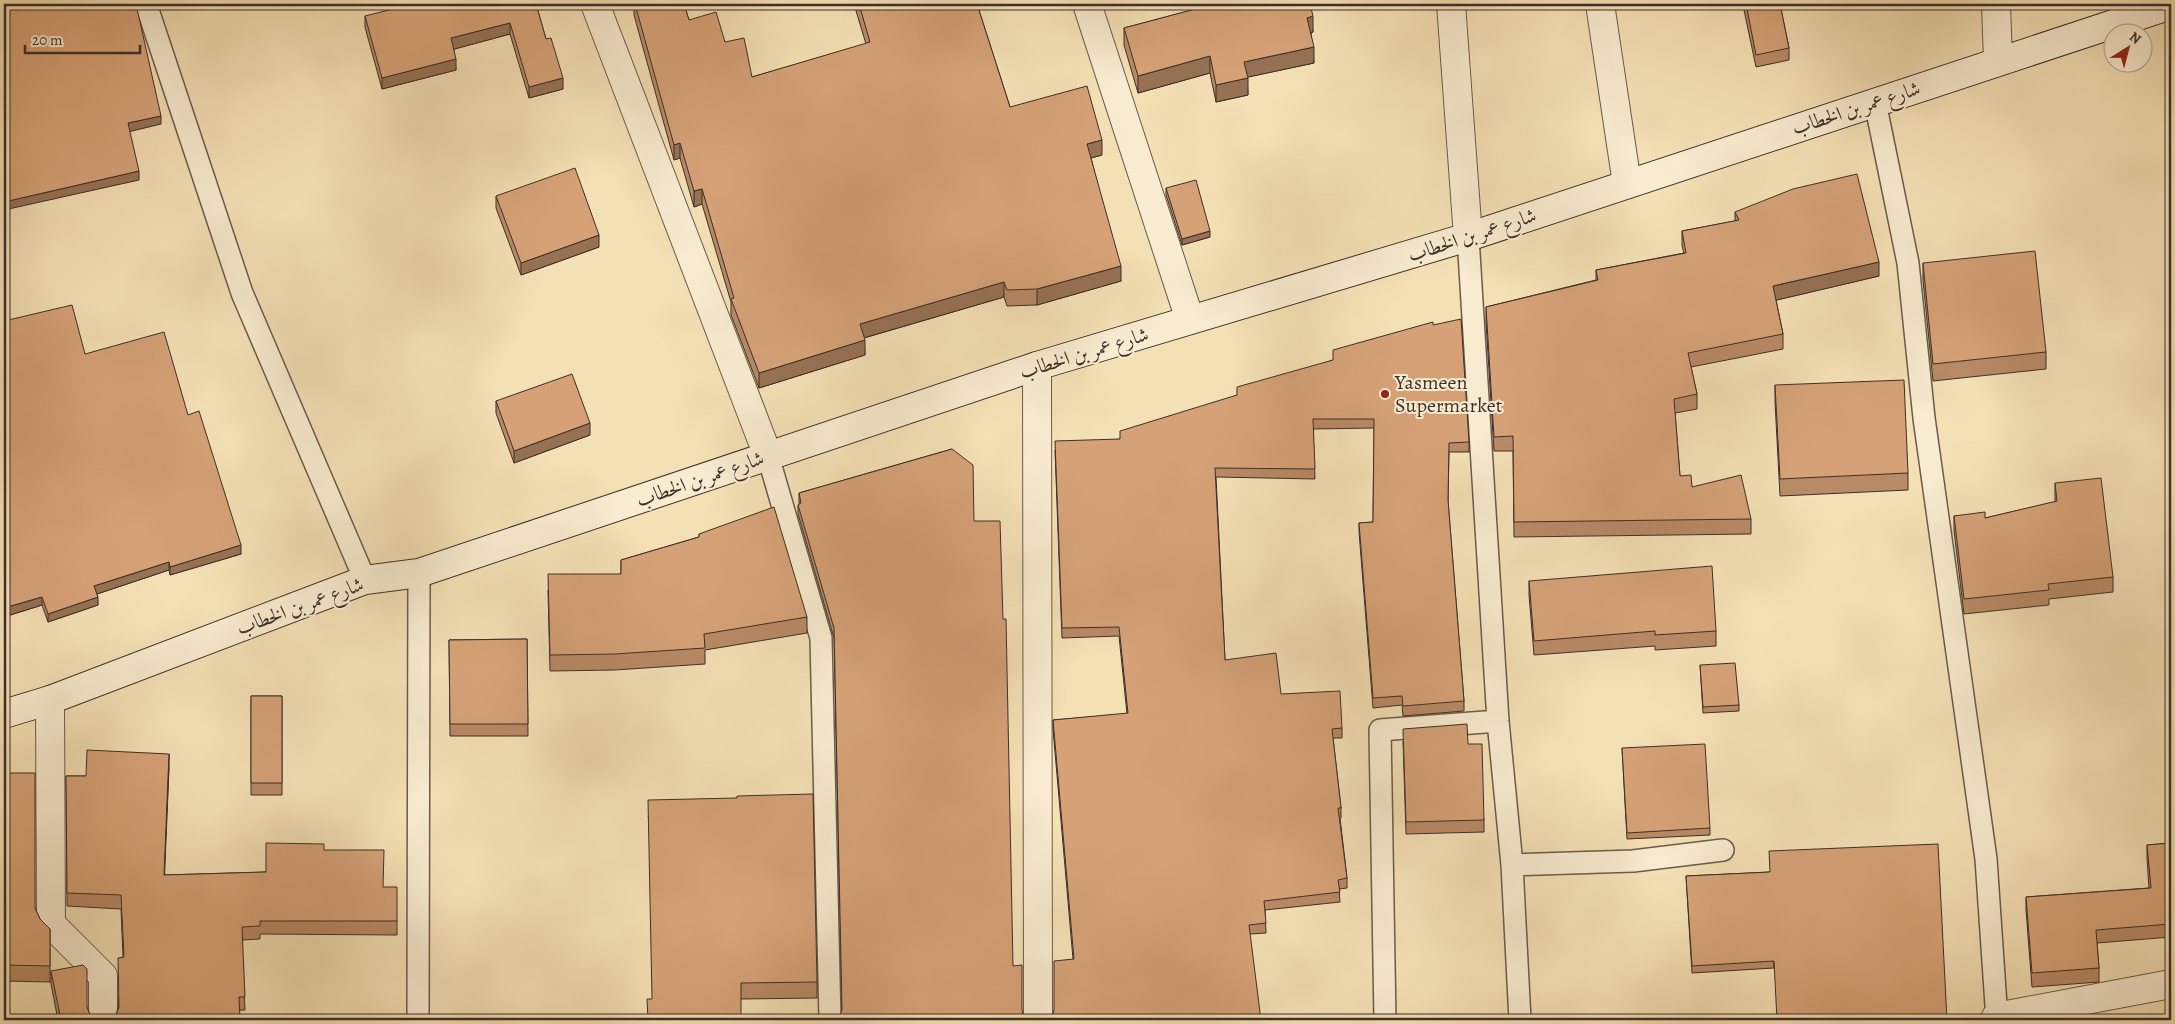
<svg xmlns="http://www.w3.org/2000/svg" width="2175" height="1024" font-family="Alegreya,Amiri,serif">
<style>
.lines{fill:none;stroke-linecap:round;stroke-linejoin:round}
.service-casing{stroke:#6b5b4c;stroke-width:24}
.minor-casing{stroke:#6b5b4c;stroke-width:30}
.secondary-casing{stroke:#3d2f29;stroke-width:30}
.service{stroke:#f8ebcf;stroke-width:21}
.minor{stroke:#f8ebcf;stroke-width:28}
.secondary{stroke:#f8ebcf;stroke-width:28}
.wall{fill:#b88a66;stroke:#3d2f29}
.shaded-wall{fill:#967153;stroke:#3d2f29}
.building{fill:#d6a177;stroke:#3d2f29}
.poi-dot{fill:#8f2418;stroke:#f8ebcf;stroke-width:2}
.labels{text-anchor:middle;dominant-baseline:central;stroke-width:4;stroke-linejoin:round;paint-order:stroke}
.street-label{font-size:20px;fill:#3d2f29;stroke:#f8ebcf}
.poi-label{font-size:20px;fill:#3d2f29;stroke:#f8ebcf;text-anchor:start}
</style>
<rect width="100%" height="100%" fill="#f4e0b5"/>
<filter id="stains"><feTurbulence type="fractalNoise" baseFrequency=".004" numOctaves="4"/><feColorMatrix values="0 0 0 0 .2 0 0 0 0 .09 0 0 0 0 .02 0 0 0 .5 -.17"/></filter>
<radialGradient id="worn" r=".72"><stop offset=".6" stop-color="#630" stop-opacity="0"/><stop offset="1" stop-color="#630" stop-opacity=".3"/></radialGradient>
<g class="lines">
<defs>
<path id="service" d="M 146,4 L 242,293 L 365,580
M 1875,102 L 1908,263 L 1924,418 L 1986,859 L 1997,1020
M 1468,237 L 1498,721 L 1512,865 L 1520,1020
M 768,456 L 821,638 L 830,1020
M 1512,865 L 1633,861 L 1723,850
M 418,1020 L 419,573
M 1385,1020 L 1380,730 L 1498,721"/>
<path id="minor" d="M 595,4 L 768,456
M 1087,4 L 1190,320
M 1451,4 L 1468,237
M 1600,4 L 1627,184
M 1996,4 L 1998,61
M 1037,366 L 1038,1020
M 50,700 L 51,924 L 103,976 L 103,1020
M 1996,1017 L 2171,984"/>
<path id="secondary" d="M 4,714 L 50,700 L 365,580 L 419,573 L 1037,366 L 1468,237 L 2171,5"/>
</defs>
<use href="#service" class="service-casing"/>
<use href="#minor" class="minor-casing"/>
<use href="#secondary" class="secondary-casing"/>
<use href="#service" class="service"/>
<use href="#minor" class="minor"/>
<use href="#secondary" class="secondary"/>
</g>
<path class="wall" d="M 536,4 L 546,39 L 563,89 L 529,98 L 510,34 L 454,49 L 456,70 L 382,89 L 365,27 L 365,16 Z
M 634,4 L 684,4 L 689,20 L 725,42 L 752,77 L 866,44 L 854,4 L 977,4 L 1010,107 L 1102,155 L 1091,158 L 1121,281 L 1037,305 L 1007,306 L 1004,297 L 864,338 L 865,355 L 759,388 L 731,315 L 731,302 L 702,204 L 694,207 L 680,158 L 674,160 L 634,15 Z
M 1195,4 L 1310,4 L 1313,32 L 1311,33 L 1314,63 L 1247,77 L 1248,95 L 1216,102 L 1210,73 L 1138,93 L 1124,45 L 1124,28 L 1196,9 Z
M 1744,4 L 1780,4 L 1789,48 L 1789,60 L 1756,67 L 1744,10 Z
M 1166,188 L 1210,237 L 1182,245 L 1166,195 Z
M 496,196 L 599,247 L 521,275 L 496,208 Z
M 1735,212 L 1879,276 L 1776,300 L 1783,334 L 1783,349 L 1691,367 L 1697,394 L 1697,409 L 1675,413 L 1680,476 L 1692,487 L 1751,519 L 1751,534 L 1514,537 L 1513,451 L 1494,451 L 1486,322 L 1486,307 L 1596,280 L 1596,270 L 1684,253 L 1682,246 L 1682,231 L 1735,221 Z
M 1923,263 L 2046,352 L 2046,369 L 1933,381 L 1923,280 Z
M 4,321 L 85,354 L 188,415 L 241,554 L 170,575 L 169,570 L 97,594 L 98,605 L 48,622 L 42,605 L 4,617 Z
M 1433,325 L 1469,442 L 1469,452 L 1449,452 L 1448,501 L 1464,701 L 1464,711 L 1403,716 L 1402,705 L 1373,708 L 1359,532 L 1359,523 L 1373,522 L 1374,428 L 1313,429 L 1315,479 L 1216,477 L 1225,660 L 1281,694 L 1342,728 L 1342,738 L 1333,738 L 1341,808 L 1341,818 L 1340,818 L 1347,878 L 1347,888 L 1339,889 L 1340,902 L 1265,910 L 1266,933 L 1250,934 L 1051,1019 L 1073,959 L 1053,729 L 1053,720 L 1127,714 L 1119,636 L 1062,638 L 1055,450 L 1120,439 L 1333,360 Z
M 1775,385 L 1908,473 L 1908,490 L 1780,496 L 1775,402 Z
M 496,401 L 590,435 L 514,463 L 496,413 Z
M 952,449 L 842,1010 L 834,638 L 798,514 L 798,505 L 799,504 L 799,493 Z
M 2055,483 L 2113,577 L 2113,592 L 2049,599 L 2049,605 L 1964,614 L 1954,531 L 1954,516 L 1985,518 L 2055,502 Z
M 699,534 L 807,617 L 807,633 L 705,650 L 705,664 L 615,670 L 550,671 L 548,590 L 621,574 L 621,560 L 699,537 Z
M 1529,581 L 1716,631 L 1716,646 L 1655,650 L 1655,646 L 1534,655 L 1529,595 Z
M 527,639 L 528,736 L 450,736 L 449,640 Z
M 1700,665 L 1739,705 L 1739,711 L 1703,713 Z
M 251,696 L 282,696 L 282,795 L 251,795 Z
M 1403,741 L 1468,744 L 1484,820 L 1484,832 L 1406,834 Z
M 1622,748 L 1710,828 L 1710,835 L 1627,839 Z
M 169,767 L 164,875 L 266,872 L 324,850 L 383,887 L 397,921 L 397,935 L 260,934 L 260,939 L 242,940 L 245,1010 L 116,1015 L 118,1008 L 123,957 L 121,909 L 67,906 L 66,776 L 86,776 Z
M 4,773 L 35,908 L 40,919 L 50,929 L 50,982 L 4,981 Z
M 648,816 L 817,982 L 817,998 L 741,999 Z
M 2171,843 L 2171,937 L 2097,943 L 2099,968 L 2099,982 L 2032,987 L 2026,910 L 2026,897 L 2149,888 L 2147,858 L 2147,845 Z
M 1770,872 L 1774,968 L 1692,973 L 1686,876 Z
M 51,971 L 87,1007 L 90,1015 L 95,1020 L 58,1020 L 51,984 Z"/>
<path class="shaded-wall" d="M 817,4 L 832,4 L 817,8 Z
M 1313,16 L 1313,32 L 1307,34 L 1307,18 Z
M 510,23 L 510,34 L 451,50 L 451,38 Z
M 1314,47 L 1314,63 L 1244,78 L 1244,62 Z
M 1210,56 L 1210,73 L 1138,93 L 1138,76 Z
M 456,59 L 456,70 L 382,89 L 382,78 Z
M 563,78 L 563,89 L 529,98 L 529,87 Z
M 1248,78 L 1248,95 L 1216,102 L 1216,85 Z
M 161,116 L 161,124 L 128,132 L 128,123 Z
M 1102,140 L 1102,155 L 1087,159 L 1087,144 Z
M 680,143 L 680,158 L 674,160 L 674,145 Z
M 139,171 L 139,180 L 4,210 L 4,202 Z
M 702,189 L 702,204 L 694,207 L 694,191 Z
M 1210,231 L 1210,237 L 1182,245 L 1182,239 Z
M 599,235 L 599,247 L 521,275 L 521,263 Z
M 1879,262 L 1879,276 L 1773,301 L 1773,286 Z
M 1121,266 L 1121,281 L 1037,305 L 1037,289 Z
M 1004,282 L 1004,297 L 860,339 L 860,324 Z
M 865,340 L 865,355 L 759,388 L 759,373 Z
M 590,423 L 590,435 L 514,463 L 514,451 Z
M 241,545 L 241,554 L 170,575 L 170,567 Z
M 169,562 L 169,570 L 94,595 L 94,586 Z
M 42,597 L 42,605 L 4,617 L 4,608 Z
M 98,597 L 98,605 L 48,622 L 48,614 Z
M 169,754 L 169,767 L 164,889 L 164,875 Z"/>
<path class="building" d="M 4,4 L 136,4 L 161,116 L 128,123 L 139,171 L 4,202 Z
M 413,4 L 536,4 L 546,39 L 551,38 L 563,78 L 529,87 L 510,23 L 451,38 L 456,59 L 382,78 L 365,16 Z
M 635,4 L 684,4 L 689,20 L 716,12 L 725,42 L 744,38 L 752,77 L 870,42 L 859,4 L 977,4 L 1010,107 L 1087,86 L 1102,140 L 1087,144 L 1121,266 L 1037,289 L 1007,290 L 1004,282 L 860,324 L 865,340 L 759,373 L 731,299 L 734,298 L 702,189 L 694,191 L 680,143 L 674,145 Z
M 1198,4 L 1310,4 L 1313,16 L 1307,18 L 1314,47 L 1244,62 L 1248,78 L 1216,85 L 1210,56 L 1138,76 L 1124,28 L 1199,8 Z
M 1746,4 L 1780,4 L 1789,48 L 1756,55 Z
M 575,168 L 599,235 L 521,263 L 496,196 Z
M 1857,174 L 1879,262 L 1773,286 L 1783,334 L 1688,353 L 1697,394 L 1674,399 L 1680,476 L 1691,475 L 1692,487 L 1741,475 L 1751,519 L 1514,522 L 1513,436 L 1494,437 L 1486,307 L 1598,280 L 1596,270 L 1686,253 L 1682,231 L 1739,220 L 1735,212 L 1793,189 Z
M 1196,180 L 1210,231 L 1182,239 L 1166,188 Z
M 2035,251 L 2046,352 L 1933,364 L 1923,263 Z
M 72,305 L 85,354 L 164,332 L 188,415 L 199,411 L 241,545 L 170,567 L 169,562 L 94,586 L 98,597 L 48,614 L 42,597 L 4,608 L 4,321 Z
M 1461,319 L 1469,442 L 1449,443 L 1448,500 L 1464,701 L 1403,706 L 1402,696 L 1373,698 L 1359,523 L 1373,522 L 1374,419 L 1313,419 L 1315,469 L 1215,468 L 1225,660 L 1276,653 L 1281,694 L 1340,691 L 1342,728 L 1332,729 L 1341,808 L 1338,808 L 1347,878 L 1338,880 L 1340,892 L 1264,901 L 1266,923 L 1249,925 L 1261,1020 L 1050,1020 L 1051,1019 L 1054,1011 L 1054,961 L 1074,959 L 1053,720 L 1128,713 L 1119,627 L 1062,628 L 1055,441 L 1120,439 L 1120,431 L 1237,395 L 1237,387 L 1333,360 L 1333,350 L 1433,322 L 1433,325 Z
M 572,374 L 590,423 L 514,451 L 496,401 Z
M 1904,380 L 1908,473 L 1780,479 L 1775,385 Z
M 952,449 L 973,465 L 974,521 L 1000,521 L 1003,619 L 1006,619 L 1013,966 L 1022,965 L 1022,1010 L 1024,1018 L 1027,1020 L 838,1020 L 842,1010 L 834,628 L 798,505 L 801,503 L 799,493 Z
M 2101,478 L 2113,577 L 2048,584 L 2049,590 L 1964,599 L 1954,516 L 1985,512 L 1985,518 L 2057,501 L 2055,483 Z
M 774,507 L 807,617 L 704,634 L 705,648 L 615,654 L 550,655 L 548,574 L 621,574 L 621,560 L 699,537 L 699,534 Z
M 1712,566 L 1716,631 L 1655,635 L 1655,631 L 1534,641 L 1529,581 Z
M 527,639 L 528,724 L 450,724 L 449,640 Z
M 1735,663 L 1739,705 L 1703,707 L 1700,665 Z
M 251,696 L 282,696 L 282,783 L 251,783 Z
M 1467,724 L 1468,744 L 1482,744 L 1484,820 L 1406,822 L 1403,729 Z
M 1705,744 L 1710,828 L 1627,833 L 1622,748 Z
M 87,750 L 169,754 L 164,875 L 266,872 L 266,843 L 324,844 L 324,850 L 384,850 L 383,887 L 397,887 L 397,921 L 260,921 L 260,926 L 242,927 L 245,997 L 239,997 L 240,1020 L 111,1020 L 116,1015 L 119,1007 L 118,958 L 124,957 L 121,895 L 67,893 L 66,776 L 86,776 Z
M 4,773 L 35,773 L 35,908 L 40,919 L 50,929 L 50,966 L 4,965 Z
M 813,794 L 817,982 L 741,983 L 741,1020 L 648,1020 L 647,999 L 652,999 L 648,800 L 737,798 L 737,796 Z
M 2171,843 L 2171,924 L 2096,930 L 2099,968 L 2032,973 L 2026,897 L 2151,888 L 2147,845 Z
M 1938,844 L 1947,1020 L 1777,1020 L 1774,961 L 1692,966 L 1686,876 L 1770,872 L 1769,851 Z
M 83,965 L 87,969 L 87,1007 L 90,1015 L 95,1020 L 61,1020 L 51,971 Z"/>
<circle class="poi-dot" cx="1385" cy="394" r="5"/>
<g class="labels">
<g class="street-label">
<text transform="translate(1856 108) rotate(-18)">شارع عمر بن الخطاب</text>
<text transform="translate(1472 235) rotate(-18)">شارع عمر بن الخطاب</text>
<text transform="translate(1084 353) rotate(-17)">شارع عمر بن الخطاب</text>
<text transform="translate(700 479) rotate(-19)">شارع عمر بن الخطاب</text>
<text transform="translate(300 606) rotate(-20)">شارع عمر بن الخطاب</text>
</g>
<g class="poi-label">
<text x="1395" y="382">Yasmeen<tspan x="1395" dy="23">Supermarket</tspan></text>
</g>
</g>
<rect width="2175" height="1024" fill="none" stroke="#f4e0b5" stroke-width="20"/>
<rect x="5" y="5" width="2165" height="1014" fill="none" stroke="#3d2f29" stroke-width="2.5"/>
<rect x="10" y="10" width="2155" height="1004" fill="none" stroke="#3d2f29"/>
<g transform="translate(2128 48) rotate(36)"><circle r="24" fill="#f8ebcf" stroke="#ada08d"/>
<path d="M0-4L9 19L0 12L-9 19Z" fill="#8f2418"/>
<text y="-8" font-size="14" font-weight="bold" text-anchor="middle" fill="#3d2f29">N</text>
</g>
<path d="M25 45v8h115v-8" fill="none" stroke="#3d2f29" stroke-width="2.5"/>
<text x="32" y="45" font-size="15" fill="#3d2f29" stroke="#f8ebcf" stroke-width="4" paint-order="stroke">20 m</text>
<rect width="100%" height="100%" filter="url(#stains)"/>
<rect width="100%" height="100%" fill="url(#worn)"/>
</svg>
